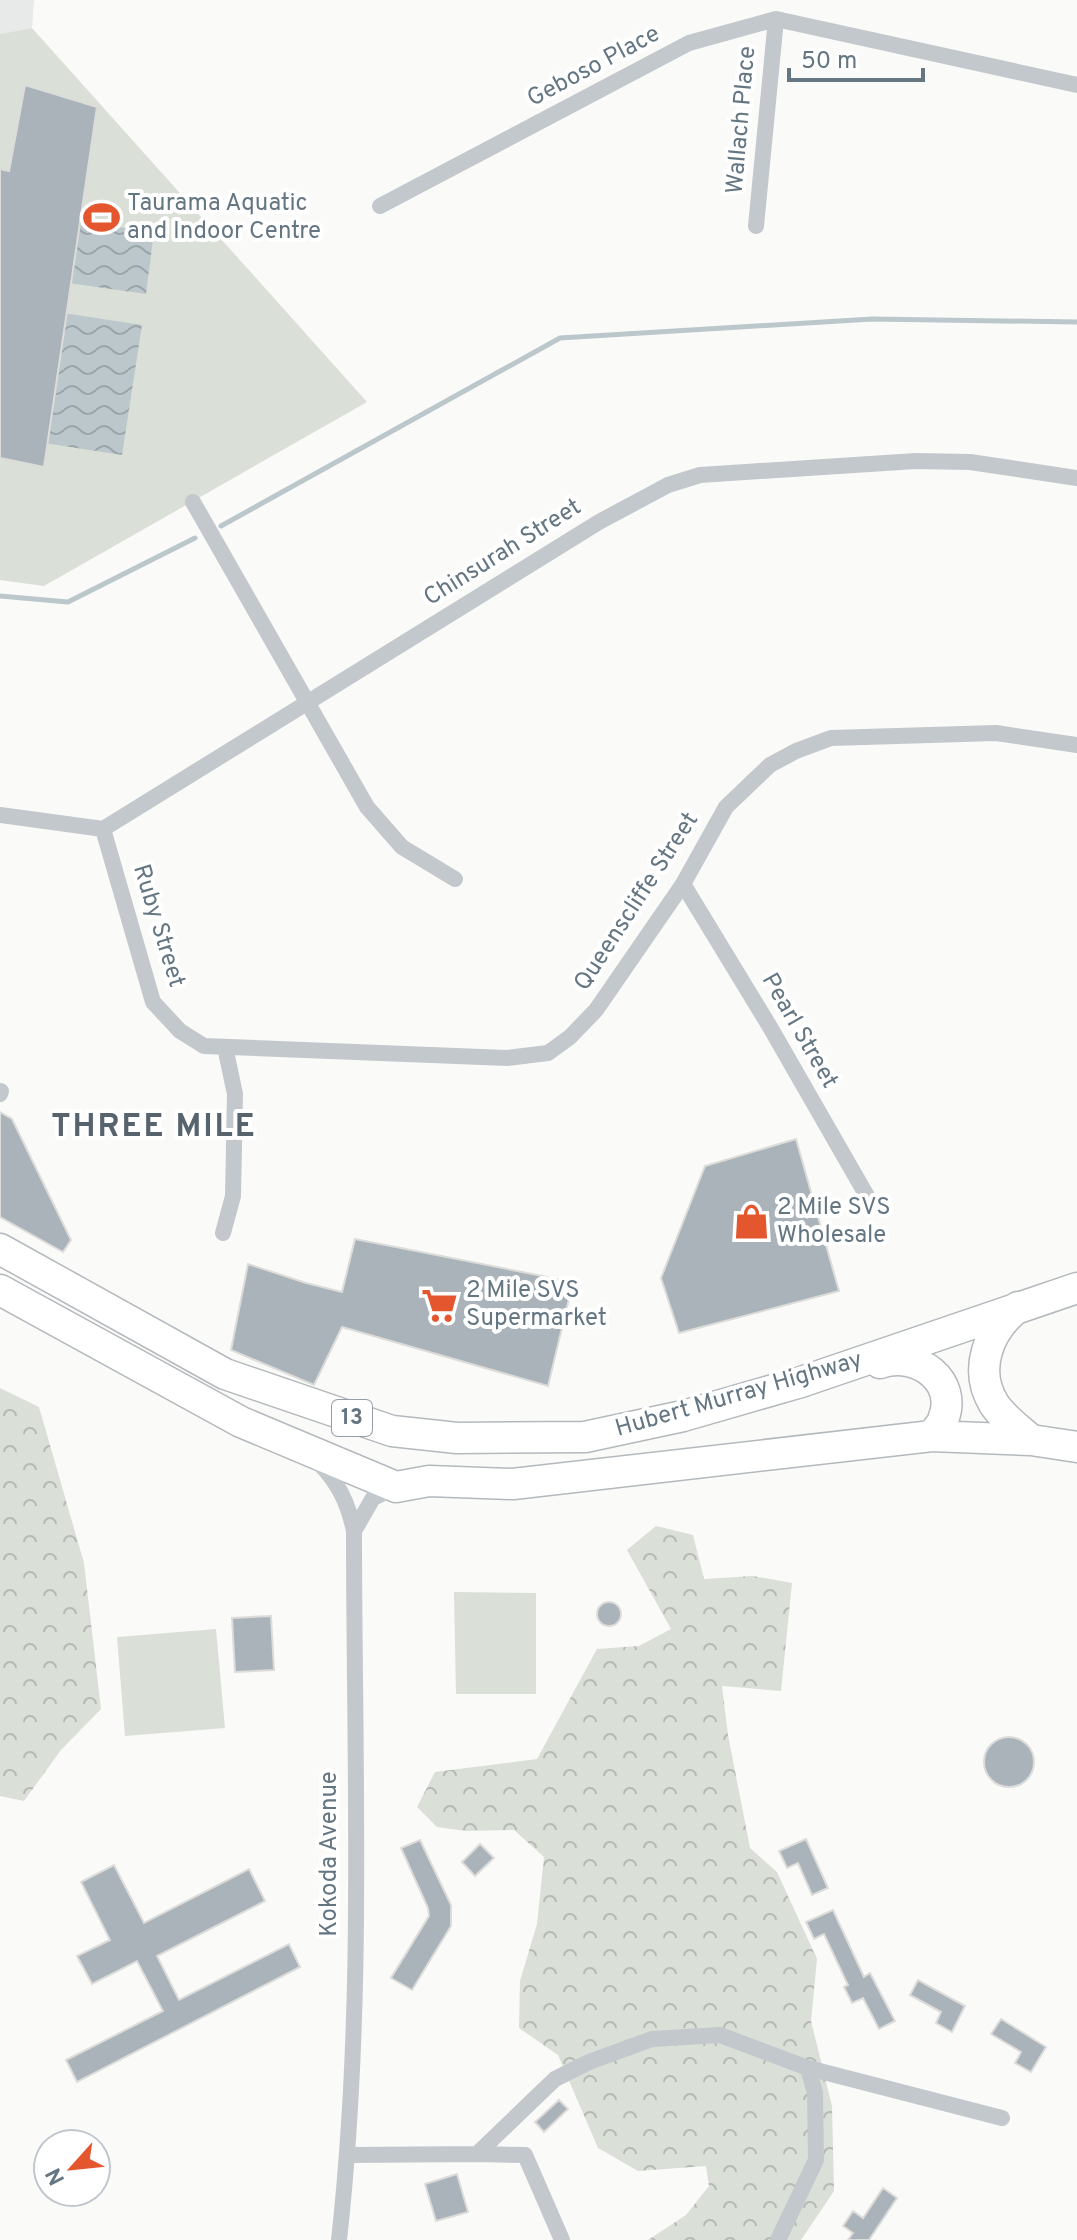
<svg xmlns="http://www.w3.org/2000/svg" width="1077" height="2240" font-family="Overpass,sans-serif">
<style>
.built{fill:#e8e9e9}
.forest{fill:url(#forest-crowns)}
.pitch{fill:#dadfd7}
.water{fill:url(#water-waves)}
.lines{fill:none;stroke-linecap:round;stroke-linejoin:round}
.stream{stroke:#bbc7cb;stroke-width:5}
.building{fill:#aab3b9;stroke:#dcdcda;stroke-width:2}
.highway-casing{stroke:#b4b9bd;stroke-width:33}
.street{stroke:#c3c8cc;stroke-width:16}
.highway{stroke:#fff;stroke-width:30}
.labels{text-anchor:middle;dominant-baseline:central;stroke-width:8;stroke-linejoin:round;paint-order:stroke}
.shield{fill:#fff;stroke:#939fa8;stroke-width:2}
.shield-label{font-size:22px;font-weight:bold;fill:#657683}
.street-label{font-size:24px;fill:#657683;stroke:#fff}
.poi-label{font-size:24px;fill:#657683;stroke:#fff;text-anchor:start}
.district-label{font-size:32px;font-weight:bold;letter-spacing:2px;fill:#57646e;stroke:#fff}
</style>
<defs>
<pattern id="forest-crowns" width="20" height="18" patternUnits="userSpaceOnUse" patternTransform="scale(2)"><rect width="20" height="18" fill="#dadfd7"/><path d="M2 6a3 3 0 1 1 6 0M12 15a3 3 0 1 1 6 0" fill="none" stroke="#b4b9b4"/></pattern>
<pattern id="water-waves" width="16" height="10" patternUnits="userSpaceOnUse" patternTransform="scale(2)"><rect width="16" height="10" fill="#bbc7cb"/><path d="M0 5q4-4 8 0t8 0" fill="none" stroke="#9ca6aa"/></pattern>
</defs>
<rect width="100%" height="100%" fill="#fafaf8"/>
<path class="built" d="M 0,0 L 34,0 L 32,28 L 0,34 Z"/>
<path class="forest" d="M 0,1388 L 39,1407 L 84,1563 L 101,1709 L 61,1750 L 24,1801 L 0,1796 Z
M 656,1526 L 693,1535 L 704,1579 L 753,1576 L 792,1583 L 781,1691 L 722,1686 L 728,1735 L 750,1848 L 777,1872 L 817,1959 L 811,2021 L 832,2106 L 834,2191 L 801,2240 L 648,2240 L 686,2215 L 709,2186 L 706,2166 L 638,2171 L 598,2148 L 558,2055 L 519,2028 L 520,1981 L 537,1924 L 544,1857 L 514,1830 L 465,1831 L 437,1827 L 417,1807 L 435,1772 L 537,1759 L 597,1649 L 639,1646 L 671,1629 L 627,1550 Z"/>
<path class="pitch" d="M 32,28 L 367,402 L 44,586 L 0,580 L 0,34 Z
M 454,1592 L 536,1593 L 536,1694 L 456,1694 Z
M 216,1629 L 225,1728 L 125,1736 L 117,1637 Z"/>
<path class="water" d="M 49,217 L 154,232 L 146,294 L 40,279 Z
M 37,309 L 142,325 L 122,455 L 18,439 Z"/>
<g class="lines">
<path class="stream" d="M 221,526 L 560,338 L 872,319 L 1077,322
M 0,596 L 68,602 L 195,538"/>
</g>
<path class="building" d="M 25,85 L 97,107 L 44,467 L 0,458 L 0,169 L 9,171 Z
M 0,1112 L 12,1119 L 71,1240 L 63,1252 L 0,1217 Z
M 796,1139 L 839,1291 L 679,1333 L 661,1278 L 705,1166 Z
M 355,1239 L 573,1282 L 548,1386 L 342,1327 L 314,1385 L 231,1350 L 248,1264 L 306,1283 L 342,1292 Z
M597 1614a12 12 0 1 1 24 0a12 12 0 1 1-24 0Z
M 271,1616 L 274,1670 L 235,1672 L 232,1618 Z
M984 1762a25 25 0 1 1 50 0a25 25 0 1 1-50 0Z
M 806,1839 L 828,1888 L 812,1895 L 798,1863 L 787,1868 L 779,1851 Z
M 420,1840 L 451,1905 L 451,1926 L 412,1990 L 391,1978 L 429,1916 L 428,1908 L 401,1848 Z
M 480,1844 L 494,1858 L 475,1876 L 462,1862 Z
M 114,1865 L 144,1923 L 249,1869 L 265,1901 L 157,1956 L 179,2000 L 289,1944 L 300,1967 L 77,2082 L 66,2060 L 163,2011 L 137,1961 L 92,1984 L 77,1956 L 110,1940 L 81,1882 Z
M 833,1910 L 864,1977 L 870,1973 L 895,2021 L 879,2029 L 863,1998 L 852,2003 L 844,1987 L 848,1985 L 824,1934 L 814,1939 L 806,1922 Z
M 918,1980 L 965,2006 L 952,2032 L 936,2023 L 941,2012 L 910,1995 Z
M 1001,2019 L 1046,2047 L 1031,2072 L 1015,2063 L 1021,2052 L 991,2034 Z
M 559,2100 L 568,2109 L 544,2132 L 535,2122 Z
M 457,2174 L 468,2212 L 436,2221 L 425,2184 Z
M 883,2188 L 897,2198 L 869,2240 L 848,2240 L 853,2233 L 843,2226 L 853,2211 L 863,2218 Z"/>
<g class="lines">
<defs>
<path id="highway" d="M 0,1249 L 225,1374 L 392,1431 L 457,1438 L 585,1437 L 683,1416 L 801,1382 L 1077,1288
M 0,1290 L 241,1422 L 396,1487 L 429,1481 L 513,1484 L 932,1436 L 1031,1440 L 1077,1447
M 1018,1307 C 988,1330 973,1370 994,1404 C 1003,1418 1019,1429 1031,1440
M 880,1363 C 917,1350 959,1381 943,1420 C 941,1426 935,1431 932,1436"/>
</defs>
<use href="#highway" class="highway-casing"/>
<path class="street" d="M 380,206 L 689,43 L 776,19 L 1077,85
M 756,226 L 776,19
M 193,502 L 367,807 L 402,847 L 455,879
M 0,815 L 103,829 L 599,522 L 668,485 L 700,475 L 916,461 L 970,462 L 1077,478
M 103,829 L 153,1002 L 180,1031 L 204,1046 L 507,1058 L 548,1053 L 570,1037 L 596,1010 L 683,884 L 726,807 L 770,765 L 796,751 L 831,738 L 996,733 L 1077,745
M 683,884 L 770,1027 L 871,1203
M 0,1094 L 1,1091
M 223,1233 L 233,1196 L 235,1094 L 225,1047
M 319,1463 C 339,1484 348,1503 354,1531
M 808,2068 L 1002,2118
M 477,2154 L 525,2155 L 562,2240
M 349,2155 L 477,2154 L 555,2079 L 589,2062 L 652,2039 L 720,2035 L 808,2068 L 815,2093 L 816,2160 L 778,2240
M 339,2240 C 365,2005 354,1767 354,1531 L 373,1498 L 396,1487"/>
<use href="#highway" class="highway"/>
</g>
<defs>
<symbol id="stadium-bare" viewBox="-9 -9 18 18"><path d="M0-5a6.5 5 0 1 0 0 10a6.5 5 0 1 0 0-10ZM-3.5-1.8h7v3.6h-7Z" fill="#e4572e" stroke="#fff" stroke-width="2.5" paint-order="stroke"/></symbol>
<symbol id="shop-bare" viewBox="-9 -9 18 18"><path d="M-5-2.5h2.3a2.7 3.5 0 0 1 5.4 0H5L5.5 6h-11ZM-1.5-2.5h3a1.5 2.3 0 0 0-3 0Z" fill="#e4572e" stroke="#fff" stroke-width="2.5" paint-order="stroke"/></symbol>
<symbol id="supermarket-bare" viewBox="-9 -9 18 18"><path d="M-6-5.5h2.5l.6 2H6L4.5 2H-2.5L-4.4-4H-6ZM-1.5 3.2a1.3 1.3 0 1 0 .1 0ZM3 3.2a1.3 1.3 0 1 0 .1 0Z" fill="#e4572e" stroke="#fff" stroke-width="2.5" paint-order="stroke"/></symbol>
</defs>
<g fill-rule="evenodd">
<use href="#stadium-bare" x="76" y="192" width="51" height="51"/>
<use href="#shop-bare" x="726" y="1196" width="51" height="51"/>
<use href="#supermarket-bare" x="414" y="1280" width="51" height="51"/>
</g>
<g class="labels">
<rect class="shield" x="332" y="1400" width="40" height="36" rx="6"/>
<g class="shield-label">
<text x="352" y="1418">13</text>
</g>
<g class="street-label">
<text transform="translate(594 67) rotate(-28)">Geboso Place</text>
<text transform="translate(742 120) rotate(-85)">Wallach Place</text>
<text transform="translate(503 553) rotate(-32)">Chinsurah Street</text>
<text transform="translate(637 902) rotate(-57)">Queenscliffe Street</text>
<text transform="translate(158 926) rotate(73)">Ruby Street</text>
<text transform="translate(799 1031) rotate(60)">Pearl Street</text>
<text transform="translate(739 1395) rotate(-16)">Hubert Murray Highway</text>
<text transform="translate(330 1854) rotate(-90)">Kokoda Avenue</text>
</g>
<g class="poi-label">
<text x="127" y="204">Taurama Aquatic<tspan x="127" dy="28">and Indoor Centre</tspan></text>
<text x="777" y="1208">2 Mile SVS<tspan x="777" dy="28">Wholesale</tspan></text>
<text x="466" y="1291">2 Mile SVS<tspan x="466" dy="28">Supermarket</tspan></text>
</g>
<g class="district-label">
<text x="154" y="1128">THREE MILE</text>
</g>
</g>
<g transform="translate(72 2168) rotate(243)"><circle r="38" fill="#ffffff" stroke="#c1c8cd" stroke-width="2"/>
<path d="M0-6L14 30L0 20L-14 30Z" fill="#e4572e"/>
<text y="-12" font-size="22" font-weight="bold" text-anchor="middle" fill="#657683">N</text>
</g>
<path d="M789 68v12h134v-12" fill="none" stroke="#657683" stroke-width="4"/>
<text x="801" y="68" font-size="24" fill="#657683" stroke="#ffffff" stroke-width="6" paint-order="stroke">50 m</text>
</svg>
